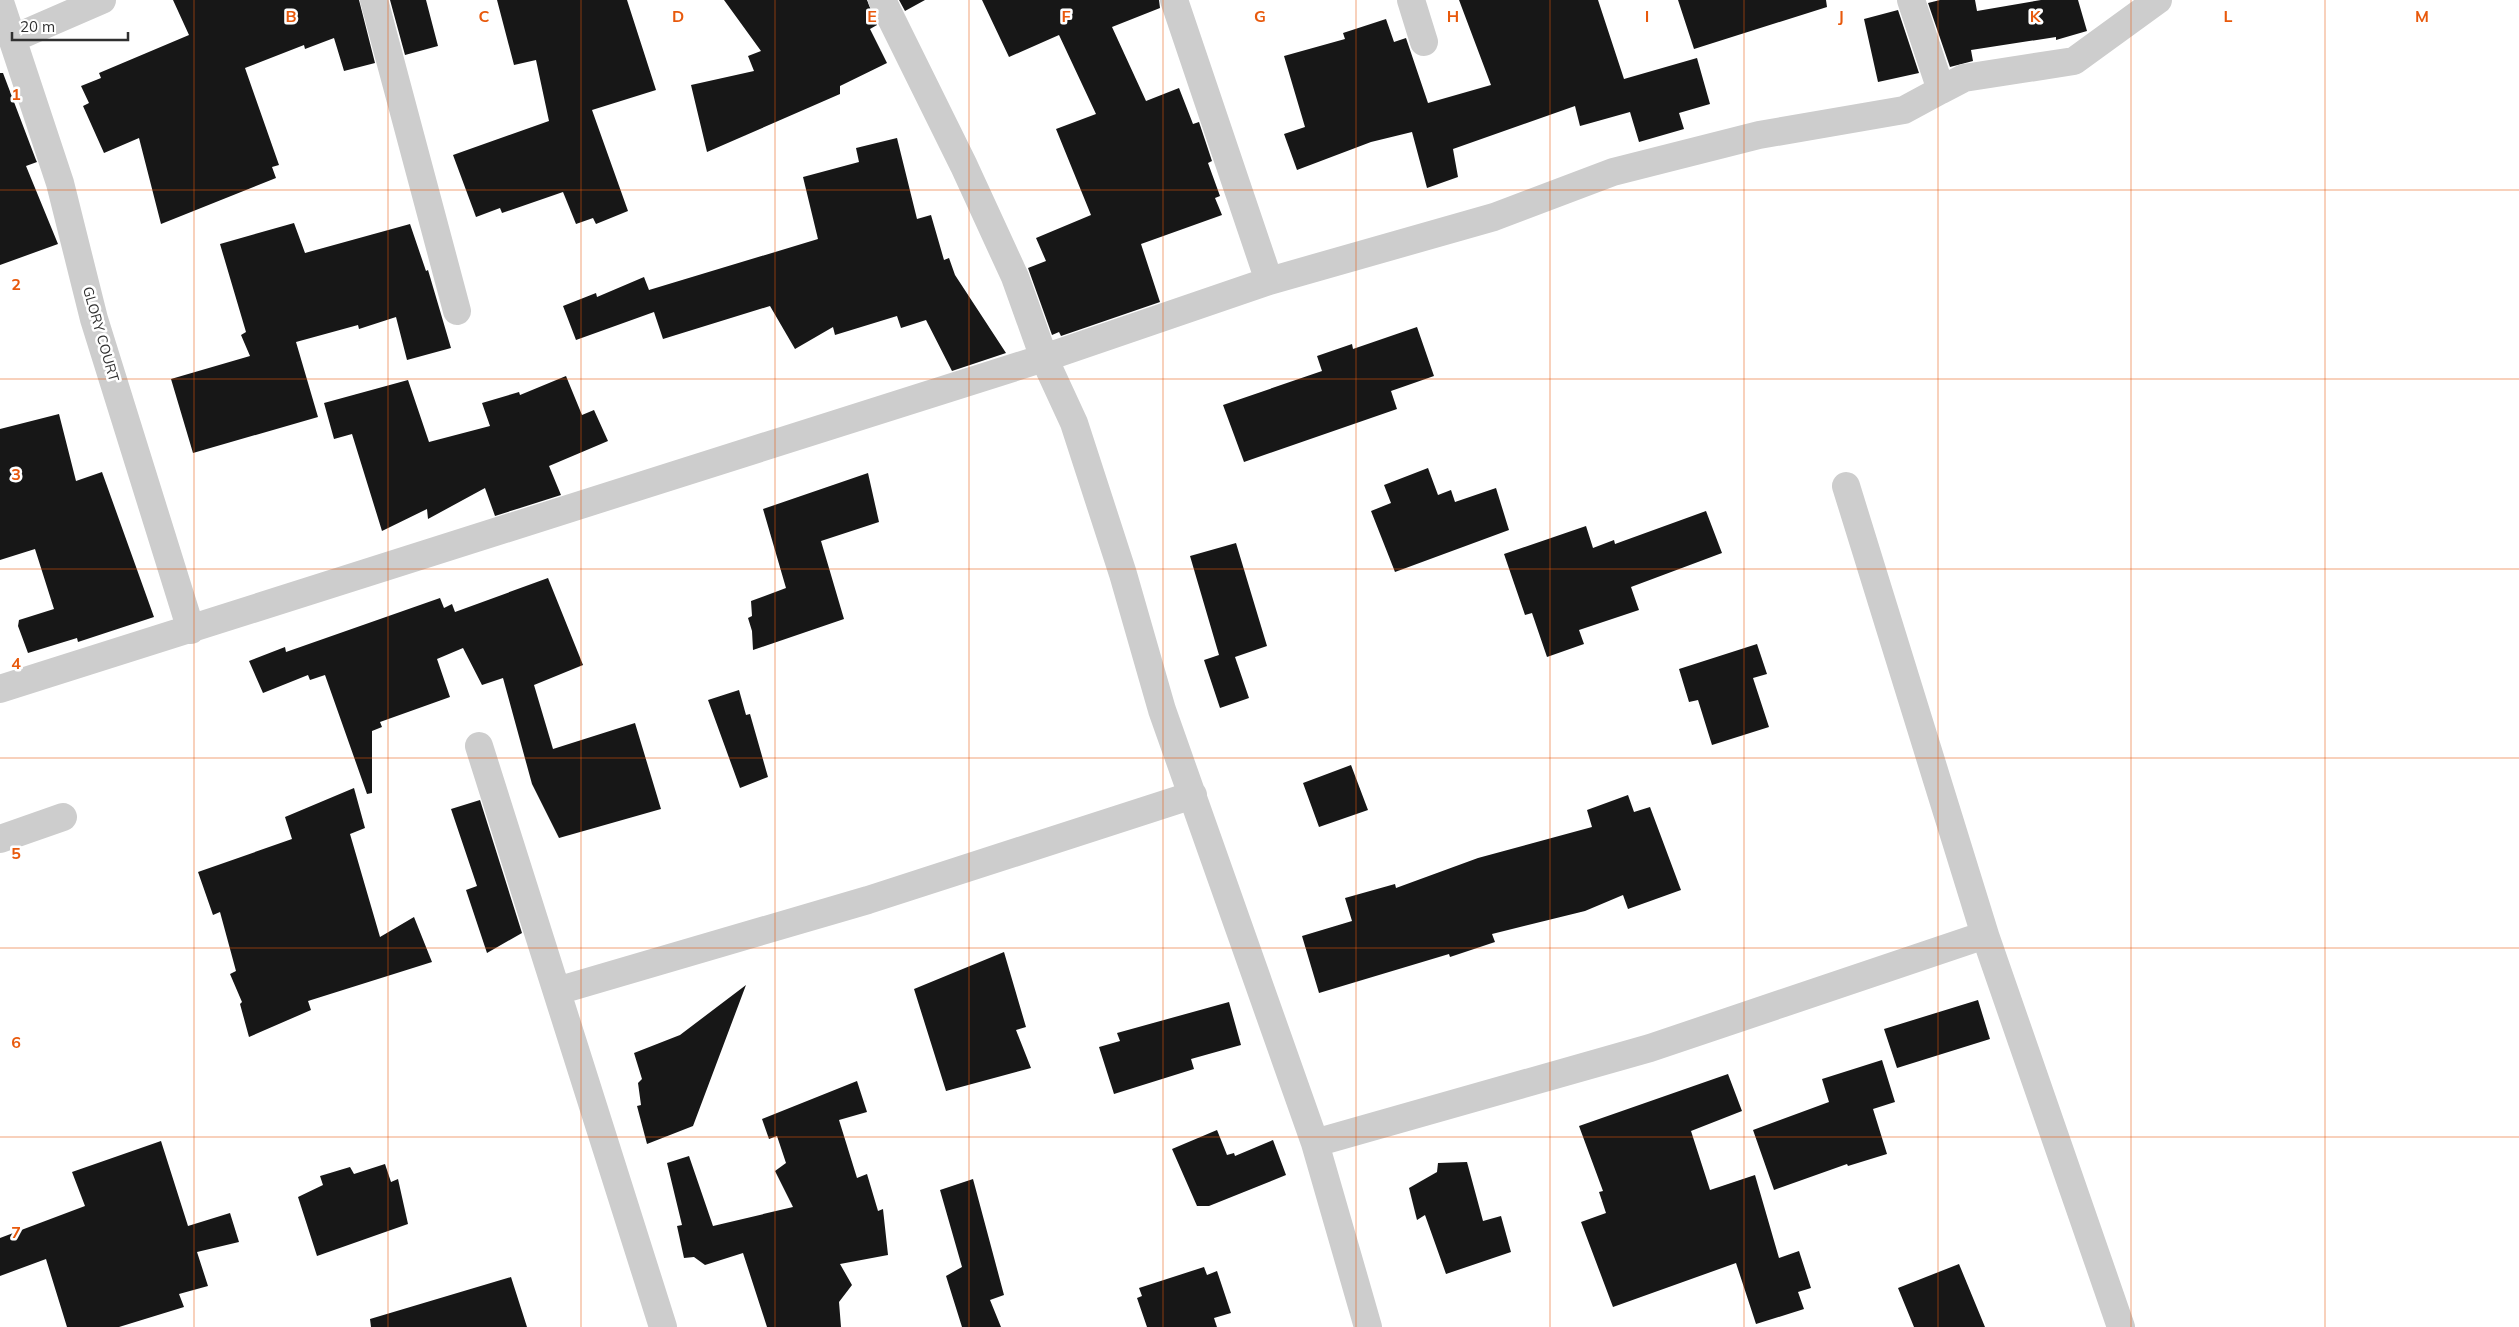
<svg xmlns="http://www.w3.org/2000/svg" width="2519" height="1327" font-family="Mulish,sans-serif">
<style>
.building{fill:#171717}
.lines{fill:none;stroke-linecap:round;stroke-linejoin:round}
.minor{stroke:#cdcdcd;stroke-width:28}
.grid{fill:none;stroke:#e8590c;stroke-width:1;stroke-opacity:0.55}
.labels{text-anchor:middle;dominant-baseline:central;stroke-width:5;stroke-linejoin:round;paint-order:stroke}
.street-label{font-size:14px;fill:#303030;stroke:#fff}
.grid-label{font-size:16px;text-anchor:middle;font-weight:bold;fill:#e8590c;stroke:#fff;stroke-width:5;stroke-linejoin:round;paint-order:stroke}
</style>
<rect width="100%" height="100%" fill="#fff"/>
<path class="building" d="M 173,0 L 359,0 L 375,63 L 344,71 L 334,38 L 305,49 L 304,45 L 245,68 L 279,165 L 272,167 L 276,178 L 161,224 L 139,138 L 104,153 L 83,106 L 89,103 L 81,86 L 101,78 L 99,73 L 189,35 Z
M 390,0 L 426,0 L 438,46 L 405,55 Z
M 497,0 L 627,0 L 656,90 L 592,110 L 628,211 L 596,224 L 593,218 L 576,224 L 563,192 L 502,213 L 500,208 L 476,217 L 453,155 L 549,121 L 536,60 L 514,65 Z
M 724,0 L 867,0 L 877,25 L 870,29 L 887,63 L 840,86 L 840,94 L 707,152 L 691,85 L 754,71 L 748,56 L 761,51 Z
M 899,0 L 925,0 L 905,11 Z
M 982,0 L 1159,0 L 1160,8 L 1112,27 L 1146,101 L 1179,88 L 1193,124 L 1199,122 L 1212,161 L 1208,163 L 1220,196 L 1215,198 L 1222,215 L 1141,244 L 1160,302 L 1061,336 L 1059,332 L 1052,335 L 1028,268 L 1046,261 L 1036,238 L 1091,215 L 1056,129 L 1096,114 L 1059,35 L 1009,57 Z
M 1459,0 L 1598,0 L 1624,79 L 1697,58 L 1710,104 L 1679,113 L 1684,129 L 1639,142 L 1630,112 L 1580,126 L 1575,106 L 1453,149 L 1458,177 L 1427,188 L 1412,132 L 1371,142 L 1297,170 L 1284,134 L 1305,127 L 1284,56 L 1345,39 L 1343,33 L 1386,19 L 1394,42 L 1406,38 L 1428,103 L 1491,85 Z
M 1678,0 L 1826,0 L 1827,7 L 1694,49 Z
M 1940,0 L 1975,0 L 1977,11 L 2041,0 L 2078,0 L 2087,31 L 2056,40 L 2056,37 L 1971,50 L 1973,61 L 1950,67 L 1928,3 Z
M 1898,10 L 1919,73 L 1878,82 L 1864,19 Z
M 0,73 L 3,73 L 36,160 L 37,162 L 26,166 L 58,244 L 0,265 Z
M 897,138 L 917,219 L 931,215 L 944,260 L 949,258 L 955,275 L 1006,353 L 952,371 L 926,320 L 901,328 L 897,316 L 835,335 L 833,327 L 795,349 L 770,306 L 663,339 L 654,312 L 576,340 L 563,306 L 596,293 L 597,297 L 644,277 L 649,290 L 818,239 L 803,177 L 859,162 L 856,148 Z
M 294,223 L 305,253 L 410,224 L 426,271 L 428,270 L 451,348 L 407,360 L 396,317 L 359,329 L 358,325 L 296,342 L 318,417 L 193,453 L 171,379 L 250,356 L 241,335 L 246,332 L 220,244 Z
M 1417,327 L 1434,376 L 1391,391 L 1397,409 L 1244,462 L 1223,405 L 1322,371 L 1317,356 L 1352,344 L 1353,349 Z
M 566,376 L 582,415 L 594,410 L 608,441 L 549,466 L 561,495 L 495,516 L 485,488 L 428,519 L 427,509 L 382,531 L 352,434 L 334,439 L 324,403 L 408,380 L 429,442 L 490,426 L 482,403 L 519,392 L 520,395 Z
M 59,414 L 76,481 L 102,472 L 154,617 L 78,642 L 77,638 L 28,653 L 18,626 L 19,620 L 54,609 L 35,549 L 0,560 L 0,429 Z
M 1428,468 L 1438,495 L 1451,490 L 1455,502 L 1496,488 L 1509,530 L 1395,572 L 1371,511 L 1391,503 L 1384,485 Z
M 868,473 L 879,522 L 821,541 L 844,619 L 753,650 L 752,631 L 748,618 L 752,616 L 751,601 L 786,588 L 763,509 Z
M 1706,511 L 1722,553 L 1631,587 L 1639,610 L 1579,630 L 1584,644 L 1547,657 L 1532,613 L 1525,615 L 1504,554 L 1586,526 L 1593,548 L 1614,540 L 1615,544 Z
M 1236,543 L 1267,646 L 1235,657 L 1249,698 L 1220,708 L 1204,660 L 1219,655 L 1190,556 Z
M 548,578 L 583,665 L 534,685 L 553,749 L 635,723 L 661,809 L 559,838 L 532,784 L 503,678 L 482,685 L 463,648 L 437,659 L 450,697 L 380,722 L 382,727 L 372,731 L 372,793 L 367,794 L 325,675 L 310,680 L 308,675 L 263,693 L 249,661 L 285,647 L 286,652 L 440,598 L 444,608 L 452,604 L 455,612 Z
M 1757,644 L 1767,674 L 1753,678 L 1769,727 L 1712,745 L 1698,700 L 1689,702 L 1679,669 Z
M 739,690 L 746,715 L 750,714 L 768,777 L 740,788 L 708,700 Z
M 1351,765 L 1368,810 L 1319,827 L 1303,783 Z
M 354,788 L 365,828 L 350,834 L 380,937 L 414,917 L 432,962 L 308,1001 L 311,1010 L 249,1037 L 240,1004 L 242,1002 L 230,974 L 236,971 L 220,912 L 213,915 L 198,872 L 292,839 L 285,817 Z
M 1628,795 L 1634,812 L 1650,807 L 1681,890 L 1628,909 L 1623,895 L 1585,911 L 1492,934 L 1495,942 L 1450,957 L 1449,954 L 1319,993 L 1302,936 L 1352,921 L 1345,898 L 1395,884 L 1396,888 L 1478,858 L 1592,827 L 1587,810 Z
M 480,800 L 522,933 L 487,953 L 466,890 L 477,886 L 451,809 Z
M 1004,952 L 1026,1027 L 1016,1030 L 1031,1068 L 946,1091 L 914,989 Z
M 746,985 L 693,1126 L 647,1144 L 637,1106 L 641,1105 L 638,1083 L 642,1079 L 634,1053 L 680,1035 Z
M 1978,1000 L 1990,1039 L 1897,1068 L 1884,1029 Z
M 1229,1002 L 1241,1045 L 1191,1059 L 1194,1069 L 1114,1094 L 1099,1047 L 1120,1041 L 1117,1033 Z
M 1882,1060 L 1895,1102 L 1873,1109 L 1887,1154 L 1848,1166 L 1847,1164 L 1774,1190 L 1753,1130 L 1829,1102 L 1822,1079 Z
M 1728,1074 L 1742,1111 L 1691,1131 L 1710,1190 L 1755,1175 L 1779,1258 L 1799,1251 L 1811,1288 L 1798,1292 L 1804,1309 L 1756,1324 L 1736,1263 L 1613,1307 L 1581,1222 L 1606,1213 L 1599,1192 L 1603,1191 L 1579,1126 Z
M 857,1081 L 867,1112 L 839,1120 L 857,1178 L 867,1174 L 878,1211 L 883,1209 L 888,1255 L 840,1264 L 852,1285 L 839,1302 L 841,1327 L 767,1327 L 743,1253 L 705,1265 L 694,1257 L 684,1258 L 677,1226 L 682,1225 L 667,1163 L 689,1156 L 713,1226 L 793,1207 L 775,1171 L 786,1163 L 777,1136 L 769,1139 L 762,1119 Z
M 1217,1130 L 1227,1155 L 1234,1153 L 1235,1156 L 1273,1140 L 1286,1175 L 1209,1206 L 1197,1206 L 1172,1149 Z
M 161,1141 L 188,1226 L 230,1213 L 239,1242 L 197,1252 L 208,1286 L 179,1294 L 184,1307 L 119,1327 L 67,1327 L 46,1259 L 0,1276 L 0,1238 L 85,1206 L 72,1172 Z
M 1467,1162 L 1483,1221 L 1501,1216 L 1511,1252 L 1446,1274 L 1425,1215 L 1417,1220 L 1409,1188 L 1437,1172 L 1438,1163 Z
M 385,1164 L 391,1182 L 398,1179 L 408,1224 L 317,1256 L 298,1197 L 323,1185 L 320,1176 L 350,1167 L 354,1174 Z
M 973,1179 L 1004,1295 L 990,1300 L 1001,1327 L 962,1327 L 946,1276 L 962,1267 L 940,1190 Z
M 1959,1264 L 1985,1327 L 1914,1327 L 1898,1288 Z
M 1204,1267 L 1207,1275 L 1217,1271 L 1231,1313 L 1214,1318 L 1217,1327 L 1147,1327 L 1137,1298 L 1142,1296 L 1139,1288 Z
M 511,1277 L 527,1327 L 371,1327 L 370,1319 Z"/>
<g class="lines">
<path class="minor" d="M 374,0 L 457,311
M 882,0 L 964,166 L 1015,277 L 1044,358 L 1074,423 L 1123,574 L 1162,710 L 1315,1143 L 1368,1327
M 1174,0 L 1269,281
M 1411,0 L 1424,42
M 1911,0 L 1941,90 L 1964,78 L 2074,61 L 2158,0
M 0,2 L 60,183 L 94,319 L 191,630
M 12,39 L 102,0
M 0,689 L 1044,358 L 1269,281 L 1494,217 L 1613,172 L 1759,135 L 1904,110 L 1941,90
M 479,746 L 663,1327
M 0,839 L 63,817
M 1985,935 L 2121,1327
M 557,991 L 868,900 L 1193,795
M 1315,1143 L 1650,1048 L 1985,935 L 1846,486"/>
</g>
<path class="grid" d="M 194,0 L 194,1327M 388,0 L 388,1327M 581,0 L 581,1327M 775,0 L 775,1327M 969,0 L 969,1327M 1163,0 L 1163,1327M 1356,0 L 1356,1327M 1550,0 L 1550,1327M 1744,0 L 1744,1327M 1938,0 L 1938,1327M 2131,0 L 2131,1327M 2325,0 L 2325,1327M 0,190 L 2519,190M 0,379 L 2519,379M 0,569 L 2519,569M 0,758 L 2519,758M 0,948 L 2519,948M 0,1137 L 2519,1137"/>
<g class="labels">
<g class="street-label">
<text transform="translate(101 334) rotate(74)">GLORY COURT</text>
</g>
</g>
<g class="grid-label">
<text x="291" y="22">B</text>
<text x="484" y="22">C</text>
<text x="678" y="22">D</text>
<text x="872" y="22">E</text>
<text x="1066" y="22">F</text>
<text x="1260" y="22">G</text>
<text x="1453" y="22">H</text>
<text x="1647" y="22">I</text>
<text x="1841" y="22">J</text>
<text x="2035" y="22">K</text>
<text x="2228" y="22">L</text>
<text x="2422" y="22">M</text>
<text x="16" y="100">1</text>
<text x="16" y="290">2</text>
<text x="16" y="480">3</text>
<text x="16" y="669">4</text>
<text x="16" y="859">5</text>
<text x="16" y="1048">6</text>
<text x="16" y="1238">7</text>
</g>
<path d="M12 32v8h116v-8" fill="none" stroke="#303030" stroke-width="2.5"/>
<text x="20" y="32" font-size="15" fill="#303030" stroke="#ffffff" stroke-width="4" paint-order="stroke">20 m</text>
</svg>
